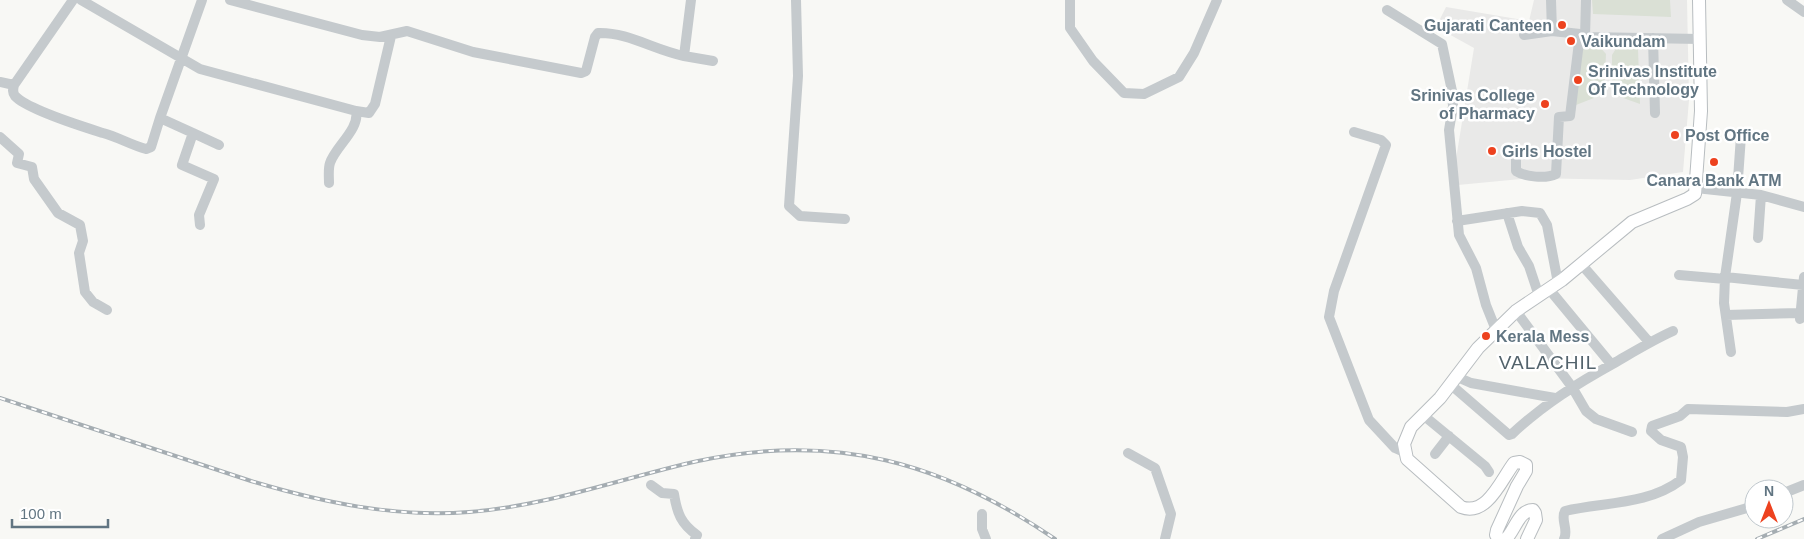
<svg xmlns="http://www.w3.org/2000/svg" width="1804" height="539" font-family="Helvetica,sans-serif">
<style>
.built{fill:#e9e9e8}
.green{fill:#dae0d5}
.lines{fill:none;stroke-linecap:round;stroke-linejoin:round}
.major-casing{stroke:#b8bdc0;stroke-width:14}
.minor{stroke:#c5cacd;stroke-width:10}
.major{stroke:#fff;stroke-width:12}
.rail-casing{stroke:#a5adb2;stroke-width:4}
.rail{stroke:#fff;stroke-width:2;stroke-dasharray:5.5;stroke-linecap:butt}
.poi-dot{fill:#ed421f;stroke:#fff;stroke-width:2}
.labels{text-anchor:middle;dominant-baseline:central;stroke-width:5;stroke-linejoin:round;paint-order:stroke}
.poi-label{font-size:16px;font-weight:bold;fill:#617582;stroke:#fff;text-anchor:start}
.quarter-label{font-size:19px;letter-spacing:1px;fill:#53636c;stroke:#fff}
</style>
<rect width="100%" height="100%" fill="#f8f8f5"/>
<path class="built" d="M 1534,0 L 1687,0 L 1689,100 L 1683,172 L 1630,180 L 1530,178 L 1458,185 L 1456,159 L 1474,48 L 1436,27 L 1446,7 L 1529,21 Z"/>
<path class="green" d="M 1592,0 L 1670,0 L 1671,17 L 1593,14 Z
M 1599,46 L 1606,54 L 1604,94 L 1576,105 L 1579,49 Z
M 1617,47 L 1638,49 L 1640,104 L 1612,94 L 1612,55 Z"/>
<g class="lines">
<defs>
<path id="major" d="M 1499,539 L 1496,535 L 1497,530 L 1517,486 L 1526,471 L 1526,465 L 1520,462 L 1514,463 C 1501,480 1487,517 1461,507 L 1407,459 L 1404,444 L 1411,427 L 1440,398 L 1478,348 L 1516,311 L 1562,280 L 1632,222 L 1687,199 L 1695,194 L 1701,111 L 1699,0
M 1506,539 C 1515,530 1519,510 1533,510 L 1535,513 L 1536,520 L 1527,539"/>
</defs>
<use href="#major" class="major-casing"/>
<path class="minor" d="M 81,0 L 200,69 L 356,111 C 360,129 335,147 330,163 C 328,169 329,177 329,183
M 230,0 L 362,35 L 380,37 L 407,31 L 473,52 L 581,73 L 586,71 L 595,37 L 598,33 C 628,32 654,50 684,56 L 691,0
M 796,0 L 798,76 L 789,206 L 800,216 L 845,219
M 1070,0 L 1070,28 L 1093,61 L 1124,93 L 1144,94 L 1179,77 L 1194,53 L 1217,0
M 1551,0 L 1552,31 L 1580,34
M 1787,0 L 1804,12
M 1387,10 L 1442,44 L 1452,91 L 1453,106 L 1449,130 L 1459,235 L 1476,268 L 1486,305 L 1496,330
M 1524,35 L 1552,31
M 1585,37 L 1586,0
M 1653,38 L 1655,113
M 684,56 L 713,61
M 0,82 L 14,85 L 73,0
M 14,85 C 13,89 12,92 15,96 C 28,110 84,127 103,133 C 118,137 131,145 146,149 L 151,147 L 160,118
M 356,111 L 369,113 L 375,104 L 391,36
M 1354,132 L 1381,140 L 1386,145 L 1334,291 L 1329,317 L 1369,420 L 1395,448 L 1404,452
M 193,133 L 219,145
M 1741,136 L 1737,193 L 1725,277 L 1803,285
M 0,137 L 19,154 L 17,163 L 32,167 L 34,179 L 58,213 L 80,225 L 83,241 L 79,253 L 85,292 L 93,302 L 107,310
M 1516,154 L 1516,171 C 1525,177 1546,179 1556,174 L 1559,117 L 1570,116 L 1580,34 L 1585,37 L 1700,39
M 1696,188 L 1761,195 L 1804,207
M 1507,213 L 1518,247 L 1529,266 L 1539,296
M 1457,221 L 1522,211 L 1540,213 L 1547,225 L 1558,283
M 200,225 L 199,215 L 214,179 L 182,165 L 193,133 L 160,118 L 202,0
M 1758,238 L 1761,195
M 1582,265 L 1649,342
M 1679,275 L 1725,279
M 1725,277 L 1724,303 L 1731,352
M 1549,289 L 1611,364
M 1516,311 L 1572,387 L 1586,411 L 1596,419 L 1632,432
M 1726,315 L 1801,313
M 1800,319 L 1804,277
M 1455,376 L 1471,383 L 1555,398
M 1450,384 L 1509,435 L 1512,434 C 1544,404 1578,383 1616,362 C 1635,351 1653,340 1673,331
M 1423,415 L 1485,466 L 1489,472
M 1128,453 L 1155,468 L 1171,514 L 1165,539
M 1435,454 L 1449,436
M 651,485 L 662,493 L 674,494 C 677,513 681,524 697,535 L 695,539
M 1784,493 L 1804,485
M 982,514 L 982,529 L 986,539
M 1564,539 C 1569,529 1560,520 1565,511 C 1604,502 1648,505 1681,480 L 1683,457 L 1681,447 L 1661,440 L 1651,431 L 1652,426 L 1680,416 L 1688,409 L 1787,412 L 1804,409
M 1662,539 L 1699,522 L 1754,506"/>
<use href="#major" class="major"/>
<defs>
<path id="rail" d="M 0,398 L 251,481 C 321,502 395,518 469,512 C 548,506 622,478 698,461 C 835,432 942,462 1055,539
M 1757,539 L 1804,519"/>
</defs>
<use href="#rail" class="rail-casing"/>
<use href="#rail" class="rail"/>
</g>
<g class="poi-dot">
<circle cx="1562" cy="25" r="5"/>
<circle cx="1571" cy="41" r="5"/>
<circle cx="1578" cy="80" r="5"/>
<circle cx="1545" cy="104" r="5"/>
<circle cx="1675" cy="135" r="5"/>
<circle cx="1492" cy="151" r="5"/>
<circle cx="1714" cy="162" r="5"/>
<circle cx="1486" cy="336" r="5"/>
</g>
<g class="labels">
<g class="poi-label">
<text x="1552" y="25" text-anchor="end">Gujarati Canteen</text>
<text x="1581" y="41">Vaikundam</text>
<text x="1588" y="71">Srinivas Institute<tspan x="1588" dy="18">Of Technology</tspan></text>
<text x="1535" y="95" text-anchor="end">Srinivas College<tspan x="1535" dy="18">of Pharmacy</tspan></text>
<text x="1685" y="135">Post Office</text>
<text x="1502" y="151">Girls Hostel</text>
<text x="1714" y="180" text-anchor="middle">Canara Bank ATM</text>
<text x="1496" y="336">Kerala Mess</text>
</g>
<g class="quarter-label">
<text x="1548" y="362">VALACHIL</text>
</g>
</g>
<g transform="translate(1769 504)"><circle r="24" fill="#ffffff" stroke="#c0c8cd"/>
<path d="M0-4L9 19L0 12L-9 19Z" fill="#ed421f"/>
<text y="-8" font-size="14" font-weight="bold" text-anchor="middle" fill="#617582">N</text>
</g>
<path d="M12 519v8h96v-8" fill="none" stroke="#617582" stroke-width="2.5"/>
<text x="20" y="519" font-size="15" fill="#617582" stroke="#ffffff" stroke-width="4" paint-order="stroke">100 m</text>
</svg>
